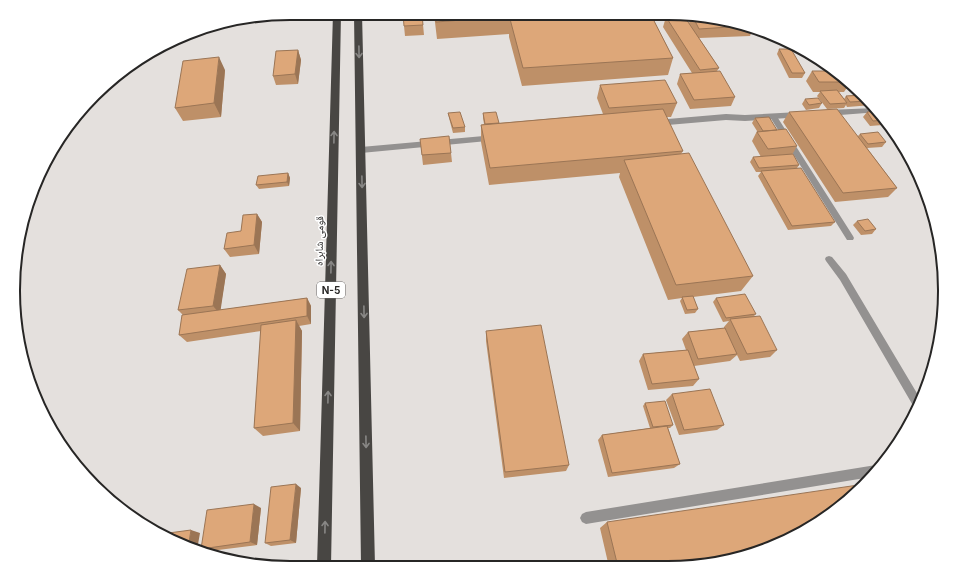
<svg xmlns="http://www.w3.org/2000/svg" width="958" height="581" font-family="Inter,'Noto Naskh Arabic',sans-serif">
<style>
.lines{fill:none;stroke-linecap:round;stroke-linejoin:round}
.service{fill:#939190;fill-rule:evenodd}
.minor{fill:#939190;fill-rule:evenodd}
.trunk{fill:#484643;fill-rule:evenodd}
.wall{fill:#be9068}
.shaded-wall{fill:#9b7555}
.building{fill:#dda779;stroke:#9b7555}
.oneway{stroke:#888785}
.labels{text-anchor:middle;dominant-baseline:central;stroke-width:3;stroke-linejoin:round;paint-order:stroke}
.shield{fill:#fff;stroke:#686766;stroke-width:1}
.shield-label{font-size:10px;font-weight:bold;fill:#272625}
.street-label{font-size:11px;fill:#272625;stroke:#fff}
.rim{fill:none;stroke:#272625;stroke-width:2}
</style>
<rect width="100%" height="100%" fill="#e4e0dd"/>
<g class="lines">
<path class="service" d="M 772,115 L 776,115 L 853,236 L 854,238 L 853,240 L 847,240 L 770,117 Z
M 829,256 L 832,257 L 846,274 L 921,400 L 917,410 L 915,409 L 840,280 L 826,261 L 825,259 L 826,257 Z
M 876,465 L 880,467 L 871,477 L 586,524 L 582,522 L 580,518 L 582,514 L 586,512 Z"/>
<path class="minor" d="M 876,108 L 879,112 L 827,116 L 823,113 L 827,110 Z
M 799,112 L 803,115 L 802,117 L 745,121 L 726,120 L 656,126 L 652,123 L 656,120 L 726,114 L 745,115 Z
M 495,135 L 499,138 L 498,140 L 361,153 L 357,150 L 361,147 Z"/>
<path class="trunk" d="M 333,13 L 341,13 L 331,566 L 317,566 Z
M 354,13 L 362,13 L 375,566 L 361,566 Z"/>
</g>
<path class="wall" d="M 422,14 L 424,35 L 405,36 L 404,26 Z
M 434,14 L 651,15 L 673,58 L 668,75 L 522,86 L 509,37 L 509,34 L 437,39 Z
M 692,15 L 703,15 L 753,29 L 750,36 L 699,38 L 719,68 L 717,71 L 735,97 L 731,106 L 690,109 L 677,84 L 680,74 L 692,73 L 663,27 L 666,17 L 689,23 Z
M 779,49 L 805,73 L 802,78 L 789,78 L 777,54 Z
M 298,50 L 301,60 L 298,84 L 276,85 L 273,76 Z
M 225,70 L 221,117 L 183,121 L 175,108 Z
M 812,71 L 837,71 L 850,83 L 844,92 L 839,92 L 844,99 L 846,96 L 856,95 L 852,90 L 854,87 L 873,105 L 847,107 L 846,105 L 844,108 L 827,109 L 817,96 L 820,92 L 813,92 L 806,81 Z
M 600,85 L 677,103 L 671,117 L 666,117 L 683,151 L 681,154 L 753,276 L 741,291 L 693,297 L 698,309 L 695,313 L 685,314 L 680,301 L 682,298 L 668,300 L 619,177 L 620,173 L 489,185 L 481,142 L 481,125 L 484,124 L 483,118 L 483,113 L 499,123 L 603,114 L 597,98 Z
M 805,99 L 822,103 L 819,108 L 806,110 L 802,104 Z
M 879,111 L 888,125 L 887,125 L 885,122 L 883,125 L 870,126 L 863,117 L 867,112 Z
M 789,112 L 858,136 L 860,134 L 886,142 L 882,147 L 867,148 L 897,188 L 888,197 L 835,202 L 783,122 Z
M 448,113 L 465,127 L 465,132 L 453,133 L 449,118 Z
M 755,118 L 777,130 L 797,146 L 792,155 L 799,165 L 797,168 L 835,222 L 831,226 L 788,230 L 758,176 L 761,172 L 756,172 L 750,162 L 753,157 L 761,157 L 752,141 L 757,131 L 752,123 Z
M 420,139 L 451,153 L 452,162 L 423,165 Z
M 288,173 L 290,178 L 289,186 L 259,189 L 256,185 Z
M 257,214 L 262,222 L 259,254 L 230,257 L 224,249 Z
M 857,221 L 876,229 L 872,234 L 861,235 L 853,225 Z
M 220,265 L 226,274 L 220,310 L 307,298 L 311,306 L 311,324 L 299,326 L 302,331 L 300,431 L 263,436 L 254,428 L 261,331 L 187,342 L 179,335 L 183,315 L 178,310 Z
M 716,298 L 756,314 L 753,317 L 777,350 L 770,357 L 740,361 L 737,355 L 730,361 L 694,366 L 699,379 L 693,386 L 648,390 L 639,361 L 643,354 L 686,350 L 682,339 L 688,332 L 724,328 L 724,327 L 729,321 L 723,322 L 713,302 Z
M 486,331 L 569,465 L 566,471 L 504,478 L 486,341 Z
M 672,394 L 724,425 L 717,430 L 679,435 L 666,400 Z
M 645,403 L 673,425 L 670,428 L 668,428 L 680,464 L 674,468 L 608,477 L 598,440 L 602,435 L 650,428 L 643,406 Z
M 301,488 L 296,543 L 271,546 L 265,543 Z
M 261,508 L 257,545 L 210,551 L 201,549 Z
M 607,522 L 686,567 L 609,567 L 600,528 Z"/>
<path class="shaded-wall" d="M 298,50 L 301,60 L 298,84 L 295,74 Z
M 219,57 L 225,70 L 221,117 L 214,103 Z
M 288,173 L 290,178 L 289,186 L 287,182 Z
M 257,214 L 262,222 L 259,254 L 254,245 Z
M 220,265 L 226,274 L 220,314 L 213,306 Z
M 307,298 L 311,306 L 311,324 L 307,316 Z
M 296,320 L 302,331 L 300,431 L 293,423 Z
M 296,484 L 301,488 L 296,543 L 290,540 Z
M 254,504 L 261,508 L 257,545 L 250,542 Z
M 191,530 L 200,533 L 197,550 L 188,548 Z"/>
<path class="building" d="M 403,14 L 422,14 L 423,25 L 404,26 Z
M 435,14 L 540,14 L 436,22 Z
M 582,15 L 651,15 L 673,58 L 523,68 L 510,19 Z
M 692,15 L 703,15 L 745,26 L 699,29 Z
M 684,16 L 719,68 L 700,70 L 666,17 Z
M 779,49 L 791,49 L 805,73 L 792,73 Z
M 298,50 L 295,74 L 273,76 L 276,51 Z
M 219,57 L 214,103 L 175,108 L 183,61 Z
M 720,71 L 735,97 L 694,100 L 680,74 Z
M 812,71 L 837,71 L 849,82 L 819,82 Z
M 665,80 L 677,103 L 609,108 L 600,85 Z
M 837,90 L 847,103 L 830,104 L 820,91 Z
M 863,95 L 869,101 L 850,102 L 846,96 Z
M 818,98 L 822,103 L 809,105 L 805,99 Z
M 663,109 L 683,151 L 490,168 L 481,125 Z
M 837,109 L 897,188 L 843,193 L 789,112 Z
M 879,111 L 885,120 L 873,121 L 867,112 Z
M 460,112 L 465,127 L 453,128 L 448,113 Z
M 496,112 L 499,123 L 485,124 L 483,113 Z
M 769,117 L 777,130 L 763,131 L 755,118 Z
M 786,129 L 797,146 L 768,149 L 757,132 Z
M 878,132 L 886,142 L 868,144 L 860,134 Z
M 449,136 L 451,153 L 422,155 L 420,139 Z
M 689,153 L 753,276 L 676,285 L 624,160 Z
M 793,154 L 799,165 L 759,168 L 753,157 Z
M 801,168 L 835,222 L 792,226 L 761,171 Z
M 288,173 L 287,182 L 256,185 L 258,176 Z
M 257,214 L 254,245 L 224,249 L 227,233 L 241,231 L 243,215 Z
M 868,219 L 876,229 L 865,231 L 857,221 Z
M 220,265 L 213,306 L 178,310 L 187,269 Z
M 745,294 L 756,314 L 726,318 L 716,298 Z
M 693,296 L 698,309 L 687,310 L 682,297 Z
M 307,298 L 307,316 L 179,335 L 182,315 Z
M 760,316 L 777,350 L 747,354 L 730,319 Z
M 296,320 L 293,423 L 254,428 L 261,325 Z
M 541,325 L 569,465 L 505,472 L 486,331 Z
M 725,328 L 737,354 L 698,359 L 688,332 Z
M 688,350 L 699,379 L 652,384 L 643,354 Z
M 710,389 L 724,425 L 684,430 L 672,394 Z
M 665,401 L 673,425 L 653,427 L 645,403 Z
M 667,426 L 680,464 L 612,473 L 602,435 Z
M 296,484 L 290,540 L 265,543 L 271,487 Z
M 865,484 L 850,499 L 806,531 L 756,553 L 686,567 L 618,567 L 607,522 Z
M 254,504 L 250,542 L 201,549 L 207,510 Z
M 191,530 L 188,548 L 185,547 L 161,534 Z"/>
<defs><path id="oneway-shaft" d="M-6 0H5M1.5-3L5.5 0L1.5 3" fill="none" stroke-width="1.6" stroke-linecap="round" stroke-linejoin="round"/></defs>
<g class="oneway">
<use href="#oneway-shaft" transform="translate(359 52) rotate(89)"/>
<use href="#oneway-shaft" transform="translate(334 137) rotate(-89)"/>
<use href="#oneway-shaft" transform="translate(362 182) rotate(89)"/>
<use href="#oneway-shaft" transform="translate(331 267) rotate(-89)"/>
<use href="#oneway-shaft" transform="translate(364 312) rotate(89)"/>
<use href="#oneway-shaft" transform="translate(328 397) rotate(-89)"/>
<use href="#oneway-shaft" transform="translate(366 442) rotate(89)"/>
<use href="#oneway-shaft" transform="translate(325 527) rotate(-89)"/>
</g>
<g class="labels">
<rect class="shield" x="317" y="282" width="28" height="16" rx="3"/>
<g class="shield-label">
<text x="331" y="290">N-5</text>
</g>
<g class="street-label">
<text transform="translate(319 241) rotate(-89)">قومی شاہراہ</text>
</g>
</g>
<path d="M0 0H958V581H0ZM290 20H668A270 270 0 0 1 938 290V291A270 270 0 0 1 668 561H290A270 270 0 0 1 20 291V290A270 270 0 0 1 290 20Z" fill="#fff" fill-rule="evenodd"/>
<path class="rim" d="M290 20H668A270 270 0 0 1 938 290V291A270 270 0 0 1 668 561H290A270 270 0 0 1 20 291V290A270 270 0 0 1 290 20Z"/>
</svg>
